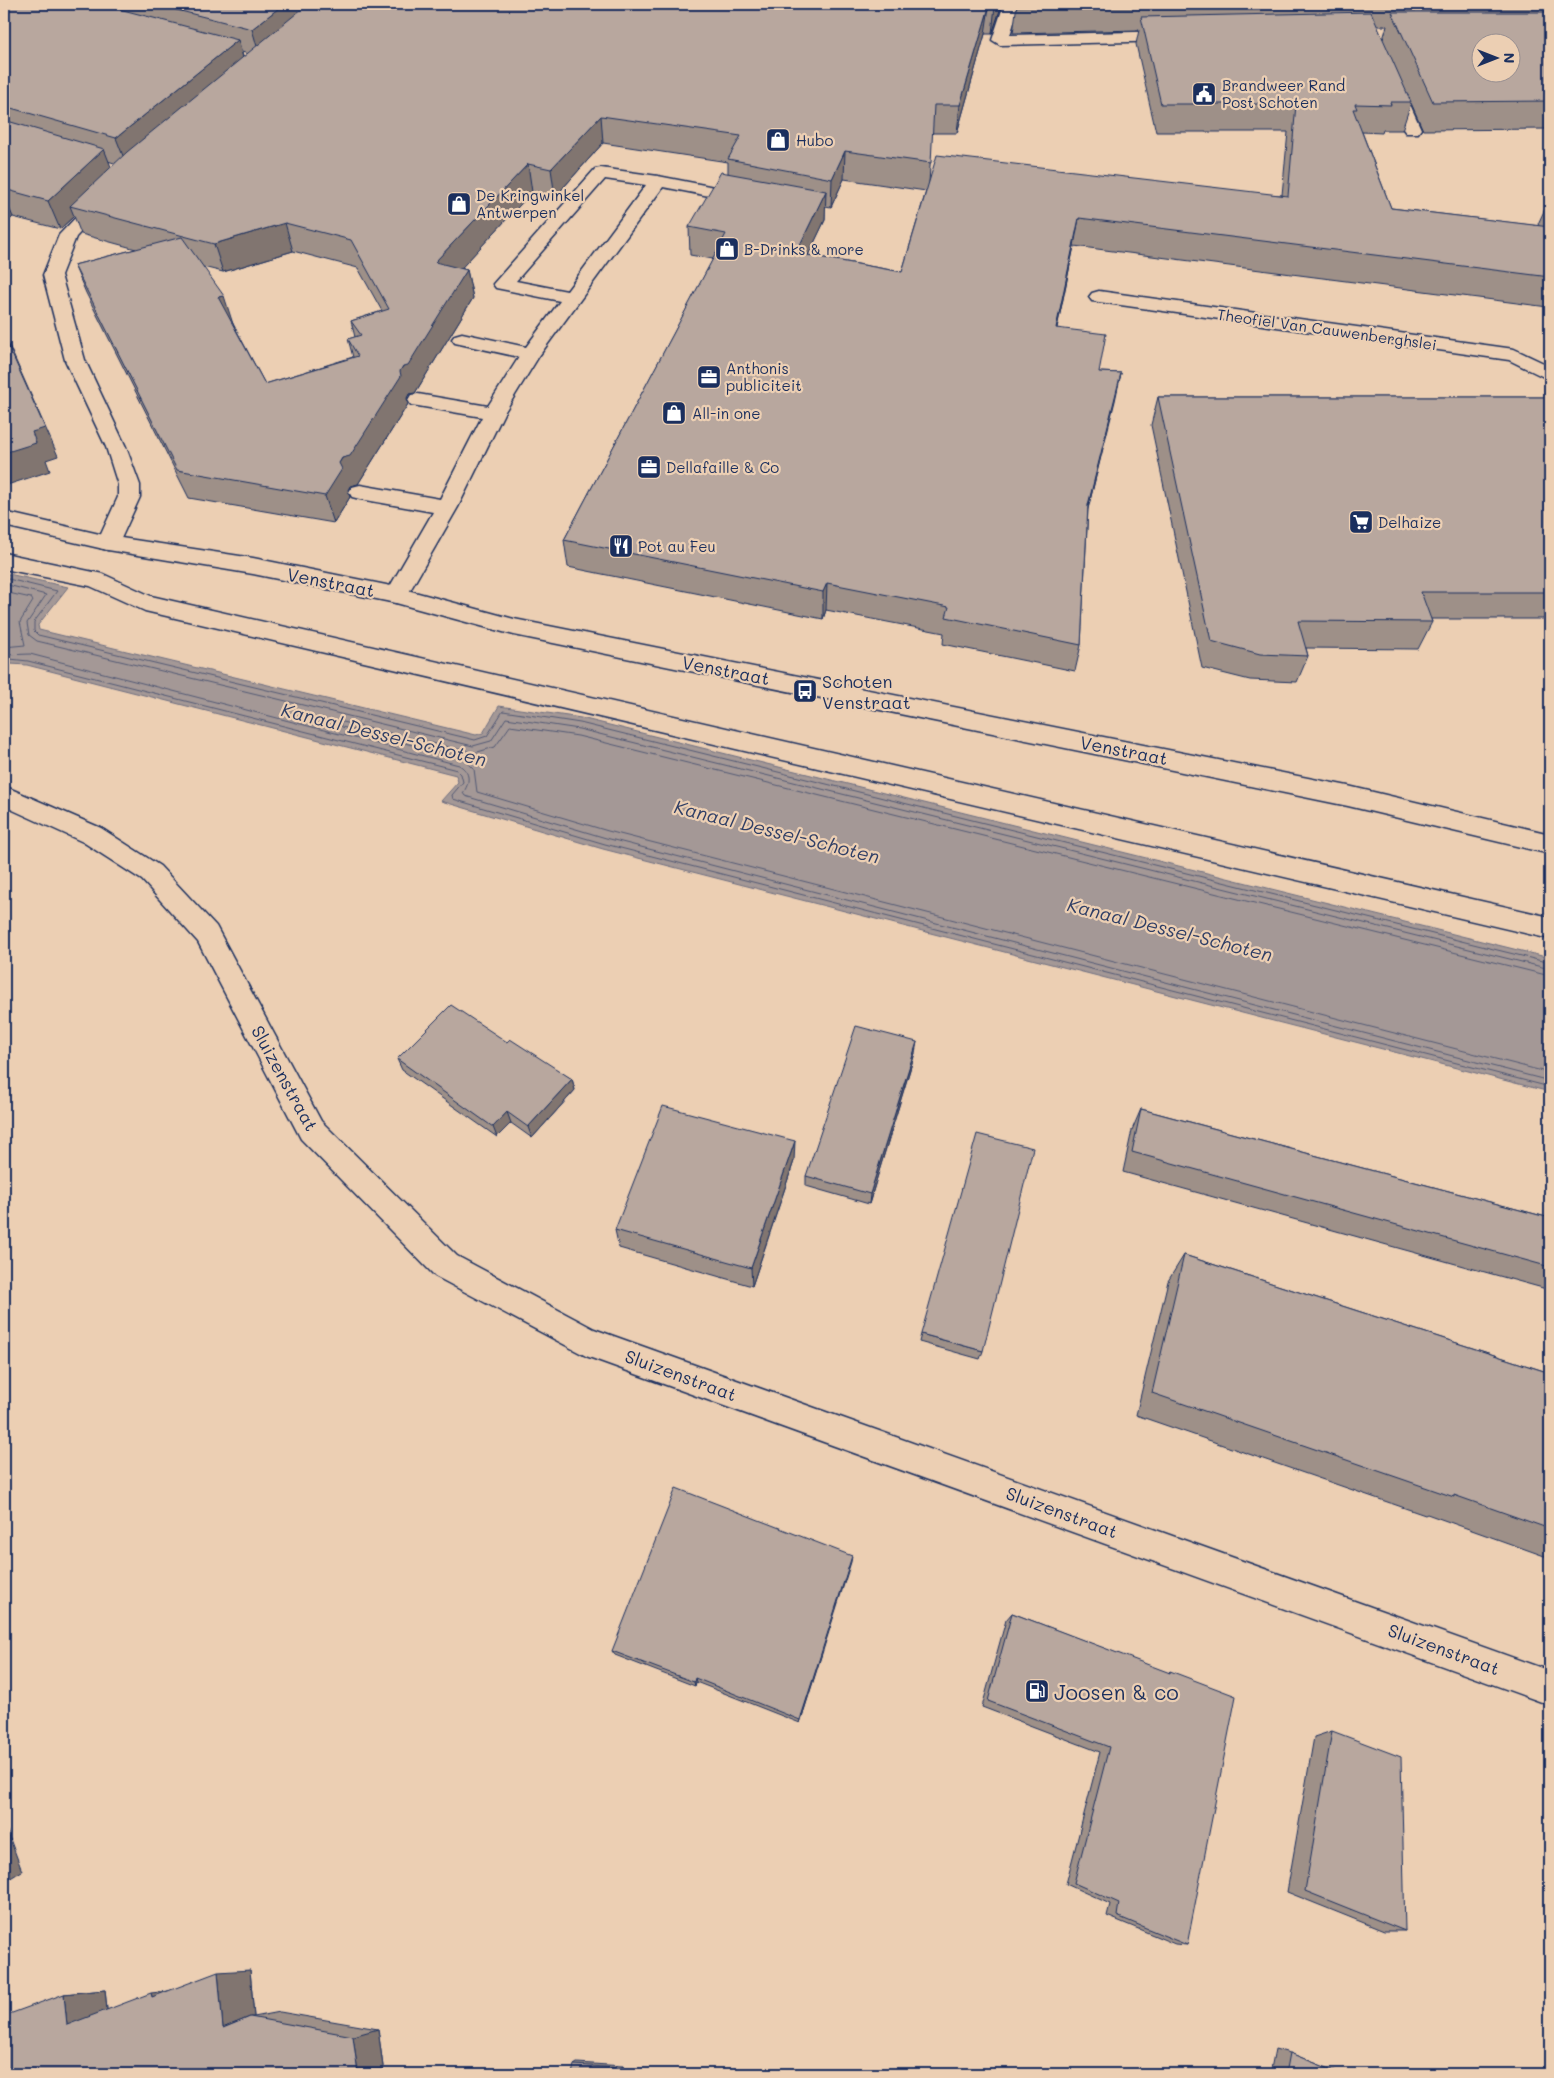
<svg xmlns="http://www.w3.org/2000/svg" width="1554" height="2078" font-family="Mali,sans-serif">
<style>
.water{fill:#a49896;stroke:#6d6e80}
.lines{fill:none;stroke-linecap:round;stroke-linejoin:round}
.shore{stroke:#525974;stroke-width:1}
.lane-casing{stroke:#1b2f5e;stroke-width:3}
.street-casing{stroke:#1b2f5e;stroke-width:3}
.secondary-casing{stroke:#1b2f5e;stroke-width:3}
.lane{fill:#eccfb3;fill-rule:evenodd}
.street{fill:#eccfb3;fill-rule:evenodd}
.secondary{fill:#eccfb3;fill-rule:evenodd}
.wall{fill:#9e9088;stroke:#1b2f5e;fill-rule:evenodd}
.shaded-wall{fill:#81756f;stroke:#1b2f5e}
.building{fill:#b8a79e;stroke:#1b2f5e;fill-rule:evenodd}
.labels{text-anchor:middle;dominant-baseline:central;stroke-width:4.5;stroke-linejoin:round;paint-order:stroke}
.far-poi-label{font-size:15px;fill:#1b2f5e;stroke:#eccfb3;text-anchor:start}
.far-street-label{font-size:15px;fill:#1b2f5e;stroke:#eccfb3}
.street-label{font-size:18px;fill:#1b2f5e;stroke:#eccfb3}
.poi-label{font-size:18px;fill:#1b2f5e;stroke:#eccfb3;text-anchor:start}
.water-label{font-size:19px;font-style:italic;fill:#303f66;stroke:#eccfb3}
.near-poi-label{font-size:21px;fill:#1b2f5e;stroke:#eccfb3;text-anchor:start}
</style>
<rect width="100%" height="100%" fill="#eccfb3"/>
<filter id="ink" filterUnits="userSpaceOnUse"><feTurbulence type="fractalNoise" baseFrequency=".02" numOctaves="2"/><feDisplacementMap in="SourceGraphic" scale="10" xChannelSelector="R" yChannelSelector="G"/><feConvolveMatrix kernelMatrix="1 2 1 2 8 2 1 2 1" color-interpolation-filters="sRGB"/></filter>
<g filter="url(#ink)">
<path class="water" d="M 4,573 L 68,587 L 38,625 L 39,630 L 476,735 L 483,733 L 499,706 L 581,718 L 1550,958 L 1550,1092 L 603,849 L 441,801 L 458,782 L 456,775 L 27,665 L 10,664 L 4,668 Z"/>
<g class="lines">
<path class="shore" d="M 4,578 L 57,591 L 34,622 L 34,631 L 38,635 L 475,740 L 487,736 L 503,711 L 580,723 L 1550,963
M 4,584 L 46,595 L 27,623 L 29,635 L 37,641 L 473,746 L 491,741 L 506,718 L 579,729 L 1550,969
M 4,592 L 31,598 L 33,601 L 20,622 L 25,645 L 4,647
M 4,655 L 30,654 L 459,765 C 471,772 470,783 463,793 L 465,796 L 606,838 L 1550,1081
M 4,662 L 10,659 L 28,661 L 457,770 L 461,774 L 463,782 L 452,795 L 453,799 L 605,844 L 1550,1087
M 1550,976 L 578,736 L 510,726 L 495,747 L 474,753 L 343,722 L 340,724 L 342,727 L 463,758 L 474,769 L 477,792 L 608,831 L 1550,1073"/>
<defs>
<path id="lane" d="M 1004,4 L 1020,4 L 1010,35 L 1175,31 L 1183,36 L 1175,41 L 1000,45 L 992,40 Z
M 1392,77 L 1398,78 L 1400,82 L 1421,129 L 1418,133 L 1406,133 L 1403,129 L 1384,82 L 1386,78 Z
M 601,168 L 658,176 L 745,193 L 751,194 L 754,198 L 751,202 L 745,203 L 663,187 L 539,356 L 504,413 L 458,507 L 404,601 L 396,603 L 388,601 L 385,595 L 433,512 L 360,499 L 352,497 L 349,492 L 352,487 L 360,485 L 440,499 L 482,417 L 418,406 L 411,405 L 408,400 L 411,395 L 418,394 L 488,406 L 519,357 L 455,343 L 452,339 L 455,335 L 462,333 L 526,347 L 560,301 L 496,288 L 493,284 L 595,169 ZM 605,179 L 646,185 L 567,291 L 516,281 Z
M 1099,291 L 1514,349 L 1550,366 L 1550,380 L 1509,360 L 1092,301 L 1089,297 L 1092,293 Z
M 4,553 L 103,574 L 151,596 L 1550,917 L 1550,939 L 145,611 L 90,586 L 4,569 Z"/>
<path id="street" d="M 103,194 L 109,195 L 112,199 L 76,237 L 61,275 L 85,360 L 126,447 L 140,485 L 140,497 L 119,543 L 116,548 L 108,550 L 100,548 L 97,543 L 118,497 L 118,485 L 106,447 L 65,360 L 43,275 L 59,235 L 97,195 Z
M 4,786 L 101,828 L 160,866 L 216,926 L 321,1121 L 457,1256 L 594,1329 L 1550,1671 L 1550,1705 L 586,1356 L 435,1276 L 301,1139 L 198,942 L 142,880 L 83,842 L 4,806 Z"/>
<path id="secondary" d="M 4,512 L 108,536 L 253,558 L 396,587 L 514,619 L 1348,786 L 1550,834 L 1550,854 L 1348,806 L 514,635 L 396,603 L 253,574 L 108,550 L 4,526 Z"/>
</defs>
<use href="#lane" class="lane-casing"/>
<use href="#street" class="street-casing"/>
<use href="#secondary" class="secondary-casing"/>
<use href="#lane" class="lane"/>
<use href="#street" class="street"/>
<use href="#secondary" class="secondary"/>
</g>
<path class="wall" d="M 4,4 L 1002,4 L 992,34 L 985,34 L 957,133 L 932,133 L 929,183 L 1282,195 L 1288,132 L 1156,132 L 1136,44 L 1139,30 L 1013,33 L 1017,4 L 1550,4 L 1550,129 L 1423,130 L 1411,103 L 1402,130 L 1383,130 L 1382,133 L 1362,132 L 1391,208 L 1539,226 L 1538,224 L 1550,198 L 1550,312 L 1548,307 L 1074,246 L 1057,328 L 1099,372 L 1121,373 L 1088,509 L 1081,645 L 1075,671 L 943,644 L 944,633 L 826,610 L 823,619 L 568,567 L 564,540 L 713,259 L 690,255 L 689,227 L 728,173 L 728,162 L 603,143 L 555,197 L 532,192 L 461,268 L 467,270 L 473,298 L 415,393 L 409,394 L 407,398 L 408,404 L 358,484 L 350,486 L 348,490 L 350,497 L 334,523 L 189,498 L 86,293 L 74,265 L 136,249 L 81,234 L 74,216 L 60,229 L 13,217 L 4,224 ZM 1377,26 L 1387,26 L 1383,39 ZM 242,52 L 245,53 L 247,54 L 243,57 ZM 108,161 L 114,163 L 116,163 L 111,168 ZM 844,179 L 926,191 L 902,272 L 808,255 L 825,220 L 825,206 L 831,207 ZM 293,251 L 358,268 L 382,311 L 351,321 L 355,337 L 348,339 L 353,357 L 265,384 L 203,267 L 223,272 Z
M 1158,397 L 1550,397 L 1550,619 L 1431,619 L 1432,622 L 1418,649 L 1306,648 L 1308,656 L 1297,682 L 1250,680 L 1202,668 L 1151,425 Z
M 507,1042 L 572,1079 L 575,1090 L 532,1138 L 511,1123 L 497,1137 L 402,1070 L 397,1059 Z
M 915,1053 L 869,1204 L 806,1186 L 806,1176 Z
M 1141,1109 L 1550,1218 L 1550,1290 L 1123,1172 L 1132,1130 Z
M 794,1161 L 752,1286 L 619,1248 L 615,1230 Z
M 1184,1255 L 1550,1373 L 1550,1558 L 1427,1514 L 1425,1515 L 1136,1415 L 1168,1281 Z
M 921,1334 L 983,1351 L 980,1359 L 919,1342 Z
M 852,1556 L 800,1723 L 696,1682 L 695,1686 L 615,1655 L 612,1651 Z
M 1012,1613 L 1168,1673 L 1170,1671 L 1187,1945 L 1175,1944 L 1107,1916 L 1110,1904 L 1066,1884 L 1100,1752 L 982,1707 L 1006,1620 Z
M 1332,1731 L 1405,1931 L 1384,1931 L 1287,1892 L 1314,1737 Z
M 250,1970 L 254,2017 L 280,2012 L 378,2029 L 384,2074 L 4,2074 L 64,1994 L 105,1990 L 107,2010 L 168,1991 Z
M 1275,2049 L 1290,2053 L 1342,2074 L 1270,2074 Z
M 577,2063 L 623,2066 L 625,2074 L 574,2065 Z"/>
<path class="shaded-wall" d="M 284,4 L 324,4 L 260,57 L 252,29 Z
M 996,4 L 1002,4 L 992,34 L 995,6 Z
M 989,7 L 985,34 L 957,133 L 960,105 Z
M 238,40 L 246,68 L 127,166 L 116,138 Z
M 601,116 L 603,143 L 555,197 L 551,169 Z
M 104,149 L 115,177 L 70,206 L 74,216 L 60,229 L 48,201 Z
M 845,151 L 844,179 L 831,207 L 832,179 Z
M 528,164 L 532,192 L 441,290 L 435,262 Z
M 826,191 L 825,220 L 796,281 L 796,253 Z
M 4,196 L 13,217 L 4,224 Z
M 1079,218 L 1074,246 L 1051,356 L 1056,328 Z
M 285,223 L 293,251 L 223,272 L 214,244 Z
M 467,270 L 473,298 L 415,393 L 409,394 L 407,398 L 408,404 L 358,484 L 350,486 L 348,490 L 350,497 L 334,523 L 325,496 L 339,463 Z
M 224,296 L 233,324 L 228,325 L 218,297 Z
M 4,334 L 58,456 L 46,460 L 50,471 L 4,486 L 4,453 L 32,432 L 4,336 Z
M 1121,373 L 1115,401 L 1082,532 L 1088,505 Z
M 827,583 L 826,610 L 823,619 L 823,592 Z
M 917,1042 L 915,1053 L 869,1204 L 870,1194 Z
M 572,1079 L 575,1090 L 532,1138 L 528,1127 Z
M 507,1112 L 511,1123 L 497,1137 L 493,1127 Z
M 795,1141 L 794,1161 L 752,1286 L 751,1268 Z
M 852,1556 L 851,1562 L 800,1723 L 800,1720 Z
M 695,1678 L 696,1682 L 695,1686 L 694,1682 Z
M 4,1823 L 22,1871 L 4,1882 Z
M 250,1970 L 254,2017 L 250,2017 L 223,2028 L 218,1972 Z
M 187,1989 L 152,1997 L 151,1993 Z
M 105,1990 L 108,2019 L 67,2025 L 64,1994 Z
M 378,2029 L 384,2074 L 358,2074 L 353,2036 Z
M 623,2066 L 625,2074 L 622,2074 L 620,2068 Z"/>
<path class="building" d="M 4,4 L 100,4 L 238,40 L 116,138 L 4,106 Z
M 153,4 L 284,4 L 252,29 Z
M 308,4 L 996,4 L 995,6 L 989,7 L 960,105 L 934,105 L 931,163 L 845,151 L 832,179 L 728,159 L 741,136 L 601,116 L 551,169 L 528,164 L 435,262 L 467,270 L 408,365 L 403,366 L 400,371 L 401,376 L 350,456 L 342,458 L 339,463 L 342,469 L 325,496 L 177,470 L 74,265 L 182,237 L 224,296 L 218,297 L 265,384 L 358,356 L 348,339 L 361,335 L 351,321 L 389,309 L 351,240 L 285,223 L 214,244 L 70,206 L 127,152 Z
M 1017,4 L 1099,4 L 1016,6 Z
M 1371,12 L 1411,102 L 1390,102 L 1391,105 L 1355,104 L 1357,109 L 1353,109 L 1391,208 L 1550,227 L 1550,277 L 1079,218 L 1056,328 L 1106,334 L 1099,372 L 1121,373 L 1088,505 L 1081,645 L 946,617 L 949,607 L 827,583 L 823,592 L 564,540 L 726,234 L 689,227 L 721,172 L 826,191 L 796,253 L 902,272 L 937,155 L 1288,196 L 1296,104 L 1161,104 L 1141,17 Z
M 1392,12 L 1550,12 L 1550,101 L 1433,102 ZM 1482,42 L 1512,42 L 1512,72 L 1482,72 Z
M 4,120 L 104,149 L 48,201 L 4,189 Z
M 4,336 L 45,428 L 32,432 L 36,443 L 4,453 Z
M 1158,397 L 1550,397 L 1550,592 L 1421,592 L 1432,622 L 1298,621 L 1308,656 L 1260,654 L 1211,641 Z
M 451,1005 L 507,1042 L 510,1039 L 572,1079 L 528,1127 L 507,1112 L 493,1127 L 397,1059 Z
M 856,1026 L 917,1042 L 870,1194 L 806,1176 Z
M 663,1106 L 795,1141 L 751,1268 L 615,1230 Z
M 1141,1109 L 1550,1218 L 1550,1267 L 1132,1152 Z
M 977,1134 L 1033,1148 L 983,1351 L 921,1334 Z
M 1184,1255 L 1550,1373 L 1550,1529 L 1454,1495 L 1454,1497 L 1152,1393 Z
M 676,1488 L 852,1556 L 800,1720 L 695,1678 L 694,1682 L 612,1651 Z
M 1012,1613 L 1170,1673 L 1170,1671 L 1236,1696 L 1187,1945 L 1117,1916 L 1119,1903 L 1074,1883 L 1109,1747 L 988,1701 Z
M 1332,1731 L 1401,1757 L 1405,1931 L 1305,1891 Z
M 4,1857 L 8,1870 L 4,1873 Z
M 218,1972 L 223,2028 L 250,2017 L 353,2036 L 358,2074 L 4,2074 L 4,2016 L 64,1994 L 67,2025 L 151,1993 L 152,1997 Z
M 1290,2053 L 1342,2074 L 1286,2074 Z
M 574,2065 L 620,2068 L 622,2074 L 572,2074 Z"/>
</g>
<defs>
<symbol id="civic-square" viewBox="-11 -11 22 22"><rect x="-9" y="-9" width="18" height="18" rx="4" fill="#1b2f5e" stroke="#eccfb3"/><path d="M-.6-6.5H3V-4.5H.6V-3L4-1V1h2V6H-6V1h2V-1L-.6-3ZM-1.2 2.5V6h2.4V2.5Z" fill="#fff"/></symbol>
<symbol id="shop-square" viewBox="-11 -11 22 22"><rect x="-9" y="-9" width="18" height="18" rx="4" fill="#1b2f5e" stroke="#eccfb3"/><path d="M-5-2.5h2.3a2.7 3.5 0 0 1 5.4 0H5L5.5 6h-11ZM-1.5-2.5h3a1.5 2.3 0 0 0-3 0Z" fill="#fff"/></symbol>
<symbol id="office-square" viewBox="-11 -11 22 22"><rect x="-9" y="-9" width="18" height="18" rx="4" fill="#1b2f5e" stroke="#eccfb3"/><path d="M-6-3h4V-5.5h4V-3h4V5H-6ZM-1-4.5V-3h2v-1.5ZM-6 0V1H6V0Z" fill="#fff"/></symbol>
<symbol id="supermarket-square" viewBox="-11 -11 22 22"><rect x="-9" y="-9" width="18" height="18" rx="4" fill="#1b2f5e" stroke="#eccfb3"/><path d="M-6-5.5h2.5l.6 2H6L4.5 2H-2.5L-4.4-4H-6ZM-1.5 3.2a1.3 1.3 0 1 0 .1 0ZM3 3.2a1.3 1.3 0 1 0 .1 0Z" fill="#fff"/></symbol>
<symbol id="restaurant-square" viewBox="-11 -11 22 22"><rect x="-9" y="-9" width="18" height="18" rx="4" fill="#1b2f5e" stroke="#eccfb3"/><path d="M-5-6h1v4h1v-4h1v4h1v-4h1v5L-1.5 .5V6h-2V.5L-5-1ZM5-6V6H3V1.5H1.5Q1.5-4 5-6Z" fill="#fff"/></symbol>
<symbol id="bus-square" viewBox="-11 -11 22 22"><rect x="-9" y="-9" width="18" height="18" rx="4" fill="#1b2f5e" stroke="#eccfb3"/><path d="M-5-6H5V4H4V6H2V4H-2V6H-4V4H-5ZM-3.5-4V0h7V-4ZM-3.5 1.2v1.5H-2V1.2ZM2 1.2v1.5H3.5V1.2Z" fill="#fff"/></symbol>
<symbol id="fuel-square" viewBox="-11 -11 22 22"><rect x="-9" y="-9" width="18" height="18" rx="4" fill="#1b2f5e" stroke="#eccfb3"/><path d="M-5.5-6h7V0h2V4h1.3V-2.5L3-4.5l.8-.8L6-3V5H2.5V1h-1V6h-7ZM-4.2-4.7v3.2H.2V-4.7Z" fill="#fff"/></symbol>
</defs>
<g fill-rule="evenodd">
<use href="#civic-square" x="1190" y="80" width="28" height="28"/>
<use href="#shop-square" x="764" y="126" width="28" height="28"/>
<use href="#shop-square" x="445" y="190" width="28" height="28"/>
<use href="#shop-square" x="713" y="235" width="28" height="28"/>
<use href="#office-square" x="695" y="363" width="28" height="28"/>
<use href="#shop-square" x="660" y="399" width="28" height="28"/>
<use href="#office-square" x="635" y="453" width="28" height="28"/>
<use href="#supermarket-square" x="1347" y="508" width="28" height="28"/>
<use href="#restaurant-square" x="607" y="532" width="28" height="28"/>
<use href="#bus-square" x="791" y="677" width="28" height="28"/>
<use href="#fuel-square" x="1023" y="1677" width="28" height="28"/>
</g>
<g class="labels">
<g class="far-poi-label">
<text x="1222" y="85">Brandweer Rand<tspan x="1222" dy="17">Post Schoten</tspan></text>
<text x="796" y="140">Hubo</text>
<text x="476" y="195">De Kringwinkel<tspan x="476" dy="17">Antwerpen</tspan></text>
<text x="744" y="249">B-Drinks &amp; more</text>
<text x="726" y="368">Anthonis<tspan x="726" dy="17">publiciteit</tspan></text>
<text x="692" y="413">All-in one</text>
<text x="666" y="467">Dellafaille &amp; Co</text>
<text x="1378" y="522">Delhaize</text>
<text x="638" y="546">Pot au Feu</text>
</g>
<g class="far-street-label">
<text transform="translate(1327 329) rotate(8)">Theofiel Van Cauwenberghslei</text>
</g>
<g class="street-label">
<text transform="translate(331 582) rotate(11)">Venstraat</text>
<text transform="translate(726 670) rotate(11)">Venstraat</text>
<text transform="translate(1124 750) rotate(11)">Venstraat</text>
<text transform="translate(285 1078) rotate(61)">Sluizenstraat</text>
<text transform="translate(681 1375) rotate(20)">Sluizenstraat</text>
<text transform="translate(1062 1512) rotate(20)">Sluizenstraat</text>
<text transform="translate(1444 1649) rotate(20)">Sluizenstraat</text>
</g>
<g class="poi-label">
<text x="822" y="681">Schoten<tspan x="822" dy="21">Venstraat</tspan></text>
</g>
<g class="water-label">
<text transform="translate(384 734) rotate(14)">Kanaal Dessel-Schoten</text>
<text transform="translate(777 831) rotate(14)">Kanaal Dessel-Schoten</text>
<text transform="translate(1170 929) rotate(14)">Kanaal Dessel-Schoten</text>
</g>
<g class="near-poi-label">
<text x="1054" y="1691">Joosen &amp; co</text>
</g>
</g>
<rect width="1554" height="2078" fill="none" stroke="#eccfb3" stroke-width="20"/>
<rect x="10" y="10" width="1534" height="2058" fill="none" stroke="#1b2f5e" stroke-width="2" filter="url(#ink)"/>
<g transform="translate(1496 58) rotate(90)"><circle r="24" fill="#eccfb3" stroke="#988f91"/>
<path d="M0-4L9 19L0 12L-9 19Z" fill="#1b2f5e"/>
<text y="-8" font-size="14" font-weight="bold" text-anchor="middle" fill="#1b2f5e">N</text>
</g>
</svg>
